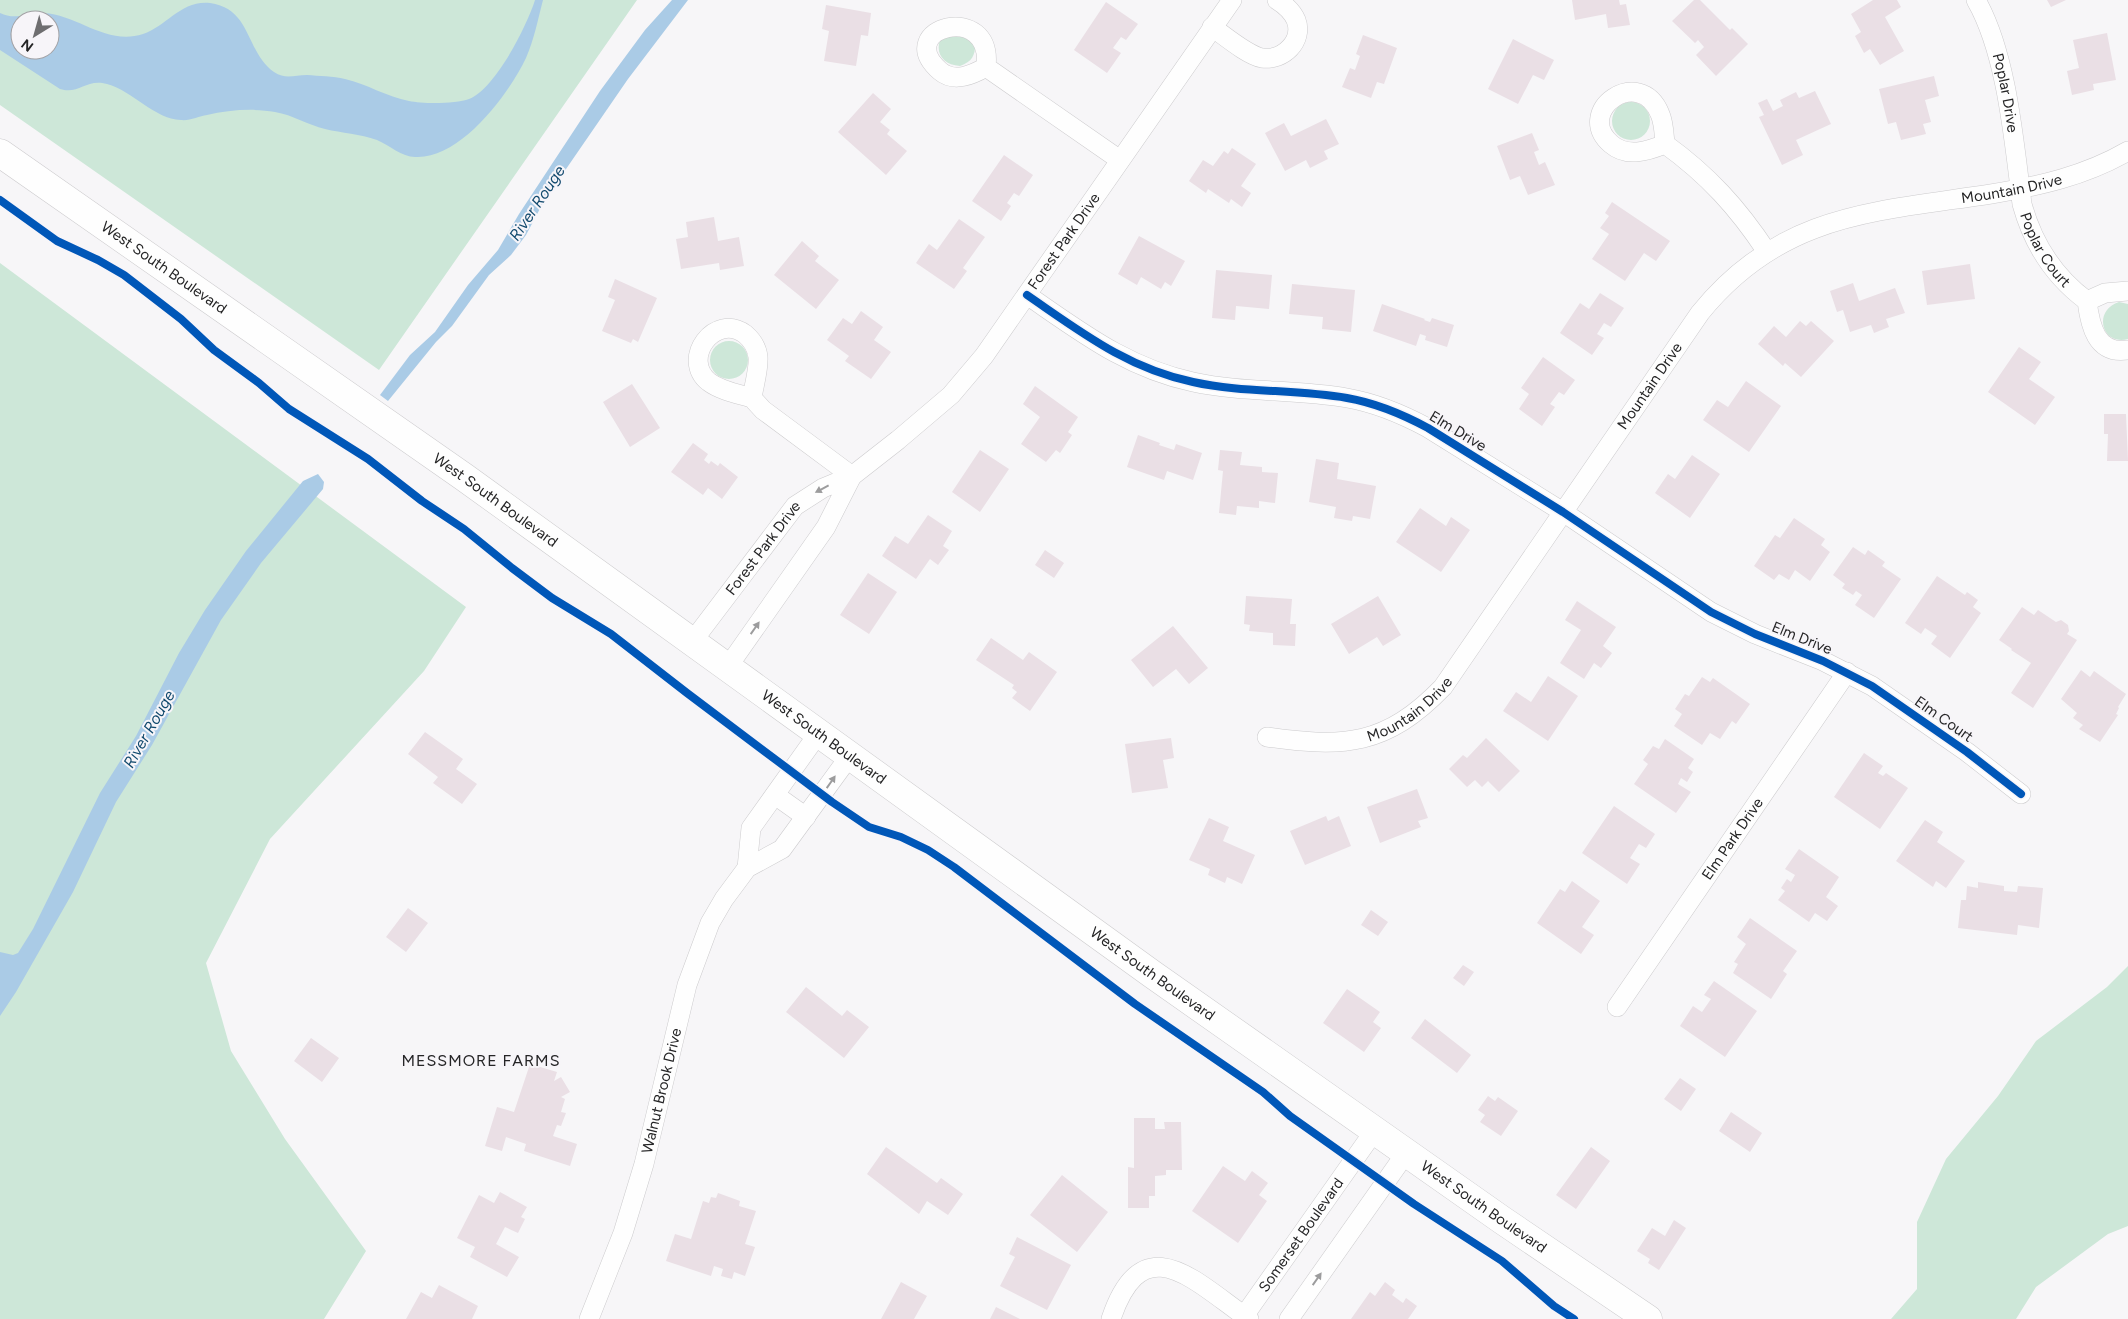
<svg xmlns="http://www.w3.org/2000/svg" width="2128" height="1319" font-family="Figtree,sans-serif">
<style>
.green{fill:#cde7d8;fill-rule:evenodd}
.water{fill:#aacbe6;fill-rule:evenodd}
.building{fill:#eadfe5}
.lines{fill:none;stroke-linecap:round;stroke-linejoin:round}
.street-casing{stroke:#cccbcd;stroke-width:20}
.secondary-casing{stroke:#cccbcd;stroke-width:29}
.street{stroke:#fefefe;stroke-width:19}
.secondary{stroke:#fefefe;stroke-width:28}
.cycleway-casing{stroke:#f7f5f9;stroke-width:11}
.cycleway{stroke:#0057b8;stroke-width:8}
.oneway{fill:#9c9c9d}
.labels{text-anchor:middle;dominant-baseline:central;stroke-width:4;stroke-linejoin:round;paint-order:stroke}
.street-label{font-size:15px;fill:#252526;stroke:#f7f5f9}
.water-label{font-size:16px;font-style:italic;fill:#124a6e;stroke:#f7f5f9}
.neighbourhood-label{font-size:16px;letter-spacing:1px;fill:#252526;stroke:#f7f5f9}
</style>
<rect width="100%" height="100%" fill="#f7f6f8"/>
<path class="green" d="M 0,0 L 637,0 L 379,370 L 0,105 ZM 20,20 L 50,20 L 50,50 L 20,50 Z
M 943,34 L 975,39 C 976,53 974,61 960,66 C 941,65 933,50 943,34 Z
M1612 121a19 19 0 1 1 38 0a19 19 0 1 1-38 0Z
M 0,263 L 466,607 L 424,671 L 270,839 L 206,963 L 231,1051 L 285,1139 L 366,1251 L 324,1319 L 0,1319 Z
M 2119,302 L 2128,304 L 2128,339 C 2102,346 2092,311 2119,302 Z
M710 360a19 19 0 1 1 38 0a19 19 0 1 1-38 0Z
M 2128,966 L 2128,1226 L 2108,1234 L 2036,1287 L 2016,1319 L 1891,1319 L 1917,1289 L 1917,1222 L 1946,1159 L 1998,1096 L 2036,1041 L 2107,987 Z"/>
<path class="water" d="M 535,0 L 543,0 C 538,19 534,40 526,58 C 509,94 460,160 415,157 C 402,157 389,145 377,140 C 360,134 342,133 325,129 C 308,125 293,115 275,112 C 254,108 228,110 207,115 C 199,116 190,121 181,120 C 154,119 133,91 107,84 C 86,78 79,95 60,89 L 0,50 L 0,13 C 16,21 28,12 44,13 C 78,15 107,46 143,34 C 167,26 181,0 210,3 C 252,9 245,51 274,72 C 286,80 294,75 307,75 C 319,76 333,76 345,79 C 367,84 387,97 409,101 C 423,104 456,104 469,99 C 495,89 527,26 535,0 ZM 20,20 L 50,20 L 50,50 L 20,50 Z
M 672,0 L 688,0 L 628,79 L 544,201 L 526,235 L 511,255 L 489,275 L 452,326 L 436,342 L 388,401 L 380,395 L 410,355 L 435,332 L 468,285 L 498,250 L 519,214 L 600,91 L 645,30 Z
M 318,474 L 324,482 L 323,489 L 261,563 L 221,620 L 152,745 L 116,802 L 73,892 L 16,992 L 0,1016 L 0,952 L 13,955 L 18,953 L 33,929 L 100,793 L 136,736 L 179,653 L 205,610 L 246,551 L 303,481 Z"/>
<path class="building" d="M 1572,0 L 1619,0 L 1620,5 L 1626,4 L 1630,25 L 1608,28 L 1606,14 L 1575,20 Z
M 1694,0 L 1700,0 L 1730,30 L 1732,28 L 1748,44 L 1716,76 L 1696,55 L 1704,47 L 1698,40 L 1695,43 L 1672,21 Z
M 1873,0 L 1897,0 L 1901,7 L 1885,17 L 1904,51 L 1880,65 L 1870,49 L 1864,53 L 1855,36 L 1861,32 L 1851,14 Z
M 2047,0 L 2066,0 L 2051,7 Z
M 1106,2 L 1138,24 L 1126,40 L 1121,37 L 1113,48 L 1121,53 L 1107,73 L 1074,50 Z
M 826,5 L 871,13 L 868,36 L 861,35 L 856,66 L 824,61 L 829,31 L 822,29 Z
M 2107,33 L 2116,80 L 2093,84 L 2094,90 L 2072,95 L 2067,71 L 2079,68 L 2073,40 Z
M 1363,35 L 1397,48 L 1384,84 L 1377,82 L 1371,98 L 1342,87 L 1350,68 L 1355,70 L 1360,56 L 1356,54 Z
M 1513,39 L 1554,60 L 1544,80 L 1533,75 L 1518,104 L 1488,89 Z
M 1934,76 L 1939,96 L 1925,100 L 1931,122 L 1923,124 L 1926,134 L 1901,140 L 1896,122 L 1888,124 L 1879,89 Z
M 1815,91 L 1831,124 L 1796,140 L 1803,155 L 1782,165 L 1759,117 L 1764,115 L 1758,103 L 1767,99 L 1773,111 L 1783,106 L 1780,100 L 1796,92 L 1799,98 Z
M 873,93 L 891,109 L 880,122 L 890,130 L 887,134 L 907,151 L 886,175 L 838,132 Z
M 1326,119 L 1339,144 L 1324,151 L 1328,159 L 1310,168 L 1306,160 L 1285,171 L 1265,133 L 1284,123 L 1291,136 Z
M 1532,133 L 1539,150 L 1534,152 L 1539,165 L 1545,162 L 1555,185 L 1528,195 L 1520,176 L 1510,180 L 1497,146 Z
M 1232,148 L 1256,164 L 1241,186 L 1251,193 L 1242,207 L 1231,199 L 1229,203 L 1208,189 L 1206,193 L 1189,181 L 1203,160 L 1213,166 L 1224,151 L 1228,154 Z
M 1004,155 L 1033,175 L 1019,196 L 1014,193 L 1007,203 L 1011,206 L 1001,221 L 972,201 Z
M 1612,202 L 1670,241 L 1656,261 L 1644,253 L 1625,281 L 1592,259 L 1609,234 L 1600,228 L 1609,216 L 1605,213 Z
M 714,217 L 718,241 L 739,237 L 744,266 L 720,270 L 719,263 L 681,269 L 676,239 L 688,237 L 686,222 Z
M 959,219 L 985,237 L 963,268 L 967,271 L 954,289 L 916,263 L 929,244 L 937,250 Z
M 1139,236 L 1185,261 L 1171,286 L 1165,282 L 1161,289 L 1141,277 L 1137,285 L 1118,274 Z
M 802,241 L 819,256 L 815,261 L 839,280 L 816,309 L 774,275 Z
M 1970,264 L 1975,299 L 1927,305 L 1922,271 Z
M 1216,270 L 1272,275 L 1269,309 L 1236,306 L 1235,320 L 1212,318 Z
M 615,279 L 657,298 L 638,342 L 633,339 L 631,343 L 602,331 L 615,300 L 608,297 Z
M 1853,283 L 1859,301 L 1895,288 L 1905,313 L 1886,319 L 1889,327 L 1874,333 L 1871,325 L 1850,332 L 1843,310 L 1837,312 L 1830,291 Z
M 1292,284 L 1355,290 L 1351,332 L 1322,329 L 1323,317 L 1289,314 Z
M 1600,293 L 1624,308 L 1611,327 L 1604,323 L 1597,334 L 1604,338 L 1592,355 L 1560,333 L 1580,303 L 1589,309 Z
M 1382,304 L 1425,319 L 1424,320 L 1430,322 L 1432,318 L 1454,325 L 1447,347 L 1425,340 L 1426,336 L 1420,334 L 1416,346 L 1373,331 Z
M 861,311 L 883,327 L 874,340 L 891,352 L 871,379 L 845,361 L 849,356 L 827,340 L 843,318 L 852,324 Z
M 1800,321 L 1806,326 L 1811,321 L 1834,341 L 1801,377 L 1785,363 L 1783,366 L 1758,344 L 1774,326 L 1786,337 Z
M 2019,347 L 2041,362 L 2029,379 L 2055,397 L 2035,425 L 1988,392 Z
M 1543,357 L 1575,380 L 1564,395 L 1559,392 L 1550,404 L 1555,407 L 1542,426 L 1519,409 L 1529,394 L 1521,388 Z
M 1746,381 L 1781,406 L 1749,452 L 1703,420 L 1717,400 L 1728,407 Z
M 632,384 L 660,428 L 630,447 L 603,402 Z
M 1035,386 L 1078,417 L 1068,432 L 1072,435 L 1060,453 L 1056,450 L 1046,462 L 1021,444 L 1040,417 L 1023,404 Z
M 2104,414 L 2126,414 L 2128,461 L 2107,461 L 2108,434 L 2104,434 Z
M 1138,435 L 1160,443 L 1159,445 L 1174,450 L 1176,444 L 1202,453 L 1193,480 L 1167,471 L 1164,480 L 1127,467 Z
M 693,443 L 708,454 L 704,460 L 709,464 L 711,461 L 718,466 L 720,463 L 738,477 L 722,499 L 708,488 L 703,495 L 671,472 Z
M 980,450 L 1009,469 L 980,512 L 952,492 Z
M 1220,450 L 1242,452 L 1240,465 L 1262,467 L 1262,472 L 1278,473 L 1275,503 L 1259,501 L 1259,508 L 1237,506 L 1236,515 L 1219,513 L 1223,471 L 1218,470 Z
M 1692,455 L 1720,474 L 1690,518 L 1655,493 L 1668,474 L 1675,479 Z
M 1316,459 L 1339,463 L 1337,479 L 1376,486 L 1370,519 L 1353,516 L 1352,521 L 1334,518 L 1336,507 L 1309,502 Z
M 1420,508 L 1446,526 L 1451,517 L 1470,530 L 1441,572 L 1396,542 Z
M 928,515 L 952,531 L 943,546 L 949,550 L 938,565 L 930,559 L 916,579 L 882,556 L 895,536 L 908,544 Z
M 1794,518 L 1825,539 L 1821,545 L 1830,552 L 1810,581 L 1795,570 L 1789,580 L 1779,574 L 1774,580 L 1754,566 L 1775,535 L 1780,538 Z
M 1853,547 L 1865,555 L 1868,550 L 1885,562 L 1882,566 L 1901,579 L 1874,618 L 1855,605 L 1862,595 L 1856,591 L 1853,595 L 1842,588 L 1845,584 L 1833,575 Z
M 1045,550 L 1064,563 L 1054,578 L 1035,565 Z
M 868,573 L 897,592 L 869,634 L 840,615 Z
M 1937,576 L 1965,595 L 1967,592 L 1978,600 L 1973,607 L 1981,613 L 1950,658 L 1931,644 L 1937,636 L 1925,628 L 1921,634 L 1905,623 Z
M 1246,596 L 1292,599 L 1290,624 L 1296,624 L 1295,646 L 1273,645 L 1273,633 L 1249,631 L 1250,625 L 1244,624 Z
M 1378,596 L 1401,635 L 1383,646 L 1377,637 L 1349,654 L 1331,624 Z
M 1577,601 L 1616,627 L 1603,646 L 1612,653 L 1601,668 L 1594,663 L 1584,679 L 1560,663 L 1581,630 L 1565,620 Z
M 2022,607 L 2034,615 L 2038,610 L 2056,622 L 2061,620 L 2068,625 L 2069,631 L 2067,634 L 2077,640 L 2033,708 L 2011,693 L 2031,663 L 2011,650 L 2012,649 L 1999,640 Z
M 1173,626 L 1208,668 L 1189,684 L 1176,669 L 1153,687 L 1131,660 Z
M 991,638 L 1023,660 L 1029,652 L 1057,672 L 1030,711 L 1012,698 L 1017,692 L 1012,688 L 1014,685 L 976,660 Z
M 2081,670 L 2090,677 L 2094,671 L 2126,694 L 2118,707 L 2119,708 L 2116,714 L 2118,715 L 2100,742 L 2079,729 L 2083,725 L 2073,718 L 2077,713 L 2061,699 Z
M 1548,676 L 1578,696 L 1548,741 L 1503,711 L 1516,692 L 1531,702 Z
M 1702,677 L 1710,682 L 1713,678 L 1750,704 L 1736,724 L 1732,721 L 1720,739 L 1710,733 L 1702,745 L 1674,726 L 1682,714 L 1675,709 L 1685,694 L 1689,696 Z
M 425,732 L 463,759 L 456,769 L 477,784 L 462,804 L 433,783 L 438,777 L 408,754 Z
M 1171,738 L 1174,758 L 1163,760 L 1168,788 L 1132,793 L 1125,744 Z
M 1486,738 L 1520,771 L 1499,792 L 1488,781 L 1482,787 L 1475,780 L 1467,787 L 1449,769 L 1463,755 L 1467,758 Z
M 1665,739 L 1694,759 L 1688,768 L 1693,772 L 1687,782 L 1681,778 L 1678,784 L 1691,792 L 1676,813 L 1634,784 L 1648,764 L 1643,760 L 1653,746 L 1659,749 Z
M 1864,753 L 1883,766 L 1878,773 L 1883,776 L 1886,773 L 1908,788 L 1880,829 L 1834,797 Z
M 1417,789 L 1428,818 L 1418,821 L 1421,827 L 1380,843 L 1367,807 Z
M 1614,806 L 1655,834 L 1646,848 L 1639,844 L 1630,858 L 1640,864 L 1627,884 L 1582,853 Z
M 1326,816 L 1328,821 L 1339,816 L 1351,846 L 1305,865 L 1290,831 Z
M 1209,818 L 1229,827 L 1223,841 L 1255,855 L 1242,884 L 1227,877 L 1225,883 L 1208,875 L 1210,869 L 1189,860 Z
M 1925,820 L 1943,832 L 1937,842 L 1965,861 L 1946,888 L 1936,881 L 1933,887 L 1896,861 Z
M 1799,849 L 1839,877 L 1826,897 L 1838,906 L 1827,921 L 1815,913 L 1809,922 L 1778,900 L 1785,891 L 1781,888 L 1787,879 L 1791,882 L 1795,875 L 1785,869 Z
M 1572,881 L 1600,901 L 1582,927 L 1594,935 L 1581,954 L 1537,923 L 1560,889 L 1565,892 Z
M 1978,882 L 2004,886 L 2004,891 L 2017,892 L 2018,886 L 2043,888 L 2039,928 L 2018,925 L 2017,935 L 1958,928 L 1961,900 L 1966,900 L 1967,886 L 1978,888 Z
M 408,908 L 428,923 L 406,952 L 386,937 Z
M 1371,910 L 1388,922 L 1378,936 L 1361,925 Z
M 1750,918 L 1797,951 L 1783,971 L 1787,974 L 1771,999 L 1733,973 L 1738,964 L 1734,962 L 1746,944 L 1737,937 Z
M 1463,965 L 1474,972 L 1464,986 L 1453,978 Z
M 1714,981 L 1757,1011 L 1725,1057 L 1680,1026 L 1693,1006 L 1702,1012 L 1711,999 L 1704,995 Z
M 806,987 L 842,1016 L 847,1010 L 869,1027 L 844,1058 L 786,1012 Z
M 1347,989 L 1380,1012 L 1373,1022 L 1381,1028 L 1364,1052 L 1323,1023 Z
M 1425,1019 L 1471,1055 L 1457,1073 L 1411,1038 Z
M 311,1038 L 339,1058 L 322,1082 L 294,1061 Z
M 530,1064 L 557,1072 L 554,1081 L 561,1077 L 570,1092 L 561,1097 L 565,1099 L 561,1112 L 566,1113 L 561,1126 L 557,1125 L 553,1136 L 577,1144 L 570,1166 L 524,1151 L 526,1144 L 506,1137 L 502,1151 L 485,1146 L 497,1107 L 514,1112 Z
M 1680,1078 L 1696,1089 L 1681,1111 L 1664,1099 Z
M 1488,1096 L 1495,1101 L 1498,1097 L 1518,1111 L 1501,1136 L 1480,1122 L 1485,1115 L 1478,1110 Z
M 1731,1112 L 1762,1133 L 1750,1152 L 1719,1131 Z
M 1134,1118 L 1155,1118 L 1155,1129 L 1165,1129 L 1164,1122 L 1181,1122 L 1182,1170 L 1166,1170 L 1166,1175 L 1155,1176 L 1155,1196 L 1149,1196 L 1149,1208 L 1128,1208 L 1128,1167 L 1134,1168 Z
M 886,1147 L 937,1183 L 941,1178 L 963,1194 L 948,1215 L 927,1201 L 919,1214 L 867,1174 Z
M 1591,1147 L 1610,1161 L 1576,1209 L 1556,1195 Z
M 1223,1166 L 1245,1181 L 1252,1171 L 1268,1183 L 1259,1195 L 1267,1201 L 1238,1243 L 1192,1211 Z
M 1062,1175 L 1108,1212 L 1077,1252 L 1030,1215 Z
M 500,1192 L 527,1207 L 521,1217 L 525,1219 L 518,1233 L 505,1227 L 496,1244 L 519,1257 L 507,1277 L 470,1257 L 475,1247 L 457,1238 L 479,1195 L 494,1203 Z
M 718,1193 L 740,1201 L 739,1206 L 756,1211 L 745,1244 L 755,1247 L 745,1276 L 734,1272 L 732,1279 L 721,1276 L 723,1269 L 714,1266 L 711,1276 L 666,1261 L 675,1234 L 691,1239 L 703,1201 L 709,1203 L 711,1197 L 716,1198 Z
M 1674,1220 L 1686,1228 L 1659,1270 L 1648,1263 L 1650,1259 L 1637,1251 L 1652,1228 L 1665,1236 Z
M 1017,1237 L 1071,1265 L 1047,1310 L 1000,1286 L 1015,1257 L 1009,1254 Z
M 901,1282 L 927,1296 L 914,1319 L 881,1319 Z
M 1385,1282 L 1395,1290 L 1392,1295 L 1403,1303 L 1406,1298 L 1417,1306 L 1408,1319 L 1351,1319 L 1370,1292 L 1375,1296 Z
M 439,1285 L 478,1306 L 472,1319 L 406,1319 L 421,1292 L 432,1298 Z
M 996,1307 L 1020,1319 L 990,1319 Z"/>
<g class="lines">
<defs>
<g id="street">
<path id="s1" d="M 1976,0 C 2007,54 2014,142 2022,204 C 2033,244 2053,276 2087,301 C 2090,325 2096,355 2128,350"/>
<path d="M 1212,27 C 1225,36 1247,55 1262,58 C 1283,61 1304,41 1296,20 C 1292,11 1285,5 1277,0"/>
<path d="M 986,67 C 972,75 954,83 940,71 C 891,28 994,0 986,67 L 1120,160"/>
<path d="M 1665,144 C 1648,151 1627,158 1611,144 C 1573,111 1640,64 1660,114 C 1664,123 1664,134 1665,144 C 1708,175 1738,208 1767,252"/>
<path d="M 1027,295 C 1081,332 1127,368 1193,382 C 1243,393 1296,389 1347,398 C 1376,403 1402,414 1428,428 L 1563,512 L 1711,612 L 1755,634 L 1823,661 L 1872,686 L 1967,752 L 2021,794"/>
<path d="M 2087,301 L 2105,293 L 2128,291"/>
<path id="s2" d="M 752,398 C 739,394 721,391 709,382 C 680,359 715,312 745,334 C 752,340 757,347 758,357 C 759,369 754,385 752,398 L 763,410 L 852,476 L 898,440 L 951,395 L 984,356 L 1232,0"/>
<path id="s3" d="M 692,642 L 795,506 L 823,488 L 852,476 L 826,527 L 727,668"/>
<path id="s4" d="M 1267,737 C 1344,748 1386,746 1443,687 L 1700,313 C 1781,213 1874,212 1991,194 C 2039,186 2085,176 2128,151"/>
<path d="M 775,795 L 806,817"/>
<path d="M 747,868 L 751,828 L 818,734"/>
<path id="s5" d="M 1617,1007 L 1847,672"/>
<path id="s6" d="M 1244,1316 L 1375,1130"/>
<path id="s7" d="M 589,1319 L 623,1233 L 644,1164 L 687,985 L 710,923 L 724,899 L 747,868 L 782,849 L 849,757"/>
<path d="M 1111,1319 C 1143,1223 1196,1283 1249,1319"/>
<path d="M 1289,1319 L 1406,1153"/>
</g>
<g id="secondary">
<path id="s8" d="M 0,153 L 464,477 L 1152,974 L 1502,1220 L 1648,1319"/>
</g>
</defs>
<use href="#street" class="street-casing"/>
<use href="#secondary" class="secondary-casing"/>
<use href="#street" class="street"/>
<use href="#secondary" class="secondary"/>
<defs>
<path id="cycleway" d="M 0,200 L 57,241 L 98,260 L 124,275 L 181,319 L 214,350 L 259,383 L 289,409 L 368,459 L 422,501 L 464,529 L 512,568 L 552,598 L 611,634 L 687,693 L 832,802 L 869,827 L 901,837 L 928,850 L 954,867 L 1135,1004 L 1263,1092 L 1290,1116 L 1414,1204 L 1502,1261 L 1554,1306 L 1574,1319
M 1027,295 C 1081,332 1127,368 1193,382 C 1243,393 1296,389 1347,398 C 1376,403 1402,414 1428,428 L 1563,512 L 1711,612 L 1755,634 L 1823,661 L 1872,686 L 1967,752 L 2021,794"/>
</defs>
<use href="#cycleway" class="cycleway-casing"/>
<use href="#cycleway" class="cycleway"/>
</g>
<defs><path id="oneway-solid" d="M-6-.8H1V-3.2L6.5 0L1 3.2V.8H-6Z" transform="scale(1.25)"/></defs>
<g class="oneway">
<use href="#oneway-solid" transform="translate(822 489) rotate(152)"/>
<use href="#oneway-solid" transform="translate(755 628) rotate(-55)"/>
<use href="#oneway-solid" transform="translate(831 782) rotate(-55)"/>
<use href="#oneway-solid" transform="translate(1317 1279) rotate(-55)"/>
</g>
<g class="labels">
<g class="street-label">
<text stroke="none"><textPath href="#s1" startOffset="98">Poplar Drive</textPath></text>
<text stroke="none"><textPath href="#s4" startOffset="992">Mountain Drive</textPath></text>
<text stroke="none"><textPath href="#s2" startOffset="652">Forest Park Drive</textPath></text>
<text stroke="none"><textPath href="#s1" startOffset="262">Poplar Court</textPath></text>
<text stroke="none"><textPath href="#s8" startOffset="200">West South Boulevard</textPath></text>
<text stroke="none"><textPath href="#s4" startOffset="558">Mountain Drive</textPath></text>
<text transform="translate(1458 431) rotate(31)">Elm Drive</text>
<text stroke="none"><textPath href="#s8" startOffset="605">West South Boulevard</textPath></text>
<text stroke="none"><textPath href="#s3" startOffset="118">Forest Park Drive</textPath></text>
<text transform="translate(1802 638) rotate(22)">Elm Drive</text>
<text stroke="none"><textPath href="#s4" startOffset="152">Mountain Drive</textPath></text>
<text transform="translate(1944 719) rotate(35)">Elm Court</text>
<text stroke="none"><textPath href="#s8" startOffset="1010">West South Boulevard</textPath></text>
<text stroke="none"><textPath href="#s5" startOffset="204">Elm Park Drive</textPath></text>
<text stroke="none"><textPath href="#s8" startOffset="1415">West South Boulevard</textPath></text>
<text stroke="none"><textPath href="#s7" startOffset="240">Walnut Brook Drive</textPath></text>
<text stroke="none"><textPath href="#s8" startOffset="1820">West South Boulevard</textPath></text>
<text stroke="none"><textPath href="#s6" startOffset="99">Somerset Boulevard</textPath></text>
</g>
<g class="water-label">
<text transform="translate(537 203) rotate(-56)">River Rouge</text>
<text transform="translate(149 729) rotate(-60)">River Rouge</text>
</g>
<g class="neighbourhood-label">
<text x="481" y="1060">MESSMORE FARMS</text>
</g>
</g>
<g transform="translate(35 35) rotate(217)"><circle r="24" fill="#f7f5f9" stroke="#a3a2a5"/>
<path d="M0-4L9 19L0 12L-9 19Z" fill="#6e6e70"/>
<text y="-8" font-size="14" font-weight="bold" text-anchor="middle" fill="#252526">N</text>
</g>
</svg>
